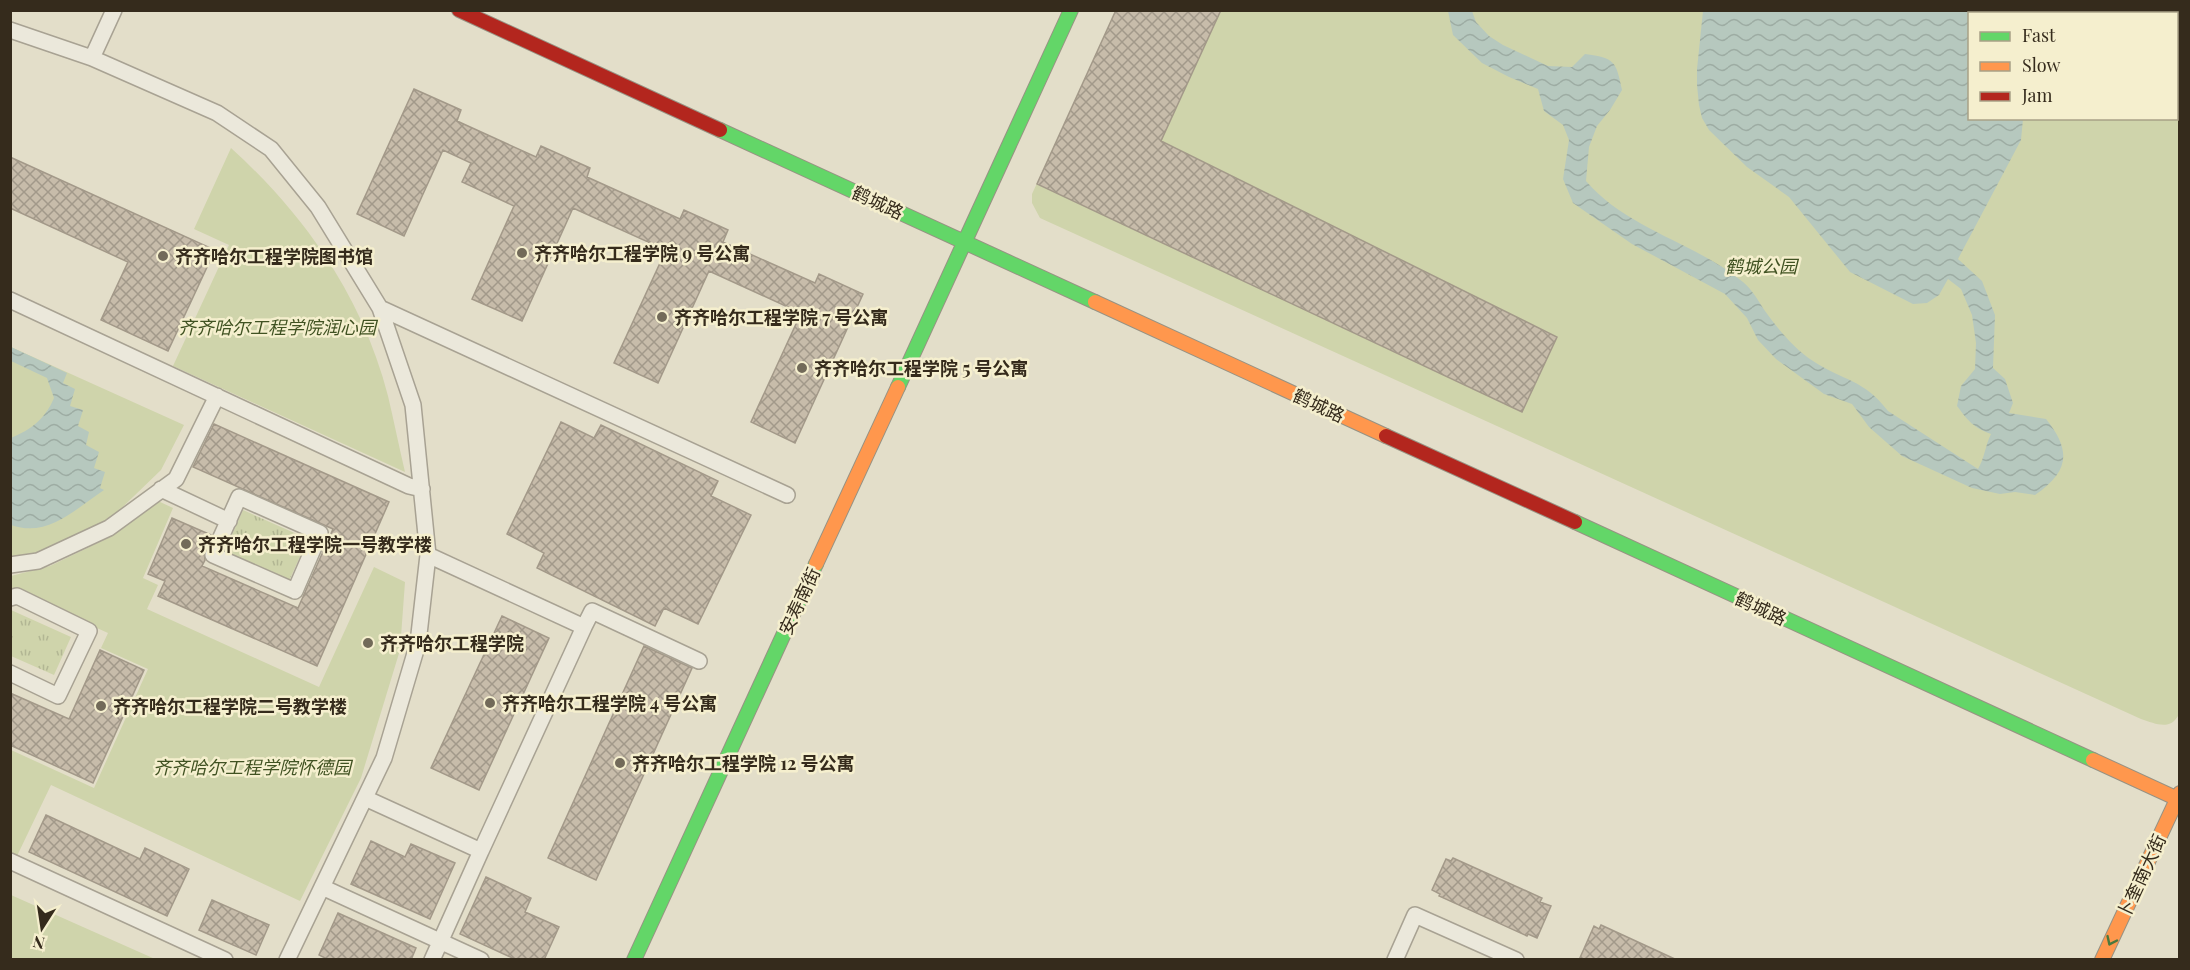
<svg xmlns="http://www.w3.org/2000/svg" width="2190" height="970" font-family="'Playfair Display','Noto Sans SC',serif">
<style>
.grass{fill:url(#grass-tufts)}
.green{fill:#cfd4ab;fill-rule:evenodd}
.water{fill:url(#water-waves)}
.building{fill:url(#building-cross-hatch);stroke:#a39989;stroke-width:1.5}
.lines{fill:none;stroke-linecap:round;stroke-linejoin:round}
.street-casing{stroke:#a8a293;stroke-width:18}
.fast-casing{stroke:#979283;stroke-width:16}
.slow-casing{stroke:#979283;stroke-width:16}
.jam-casing{stroke:#979283;stroke-width:16}
.street{stroke:#ebe8db;stroke-width:15}
.fast{stroke:#63d668;stroke-width:14}
.slow{stroke:#ff974d;stroke-width:14}
.jam{stroke:#b3261e;stroke-width:14}
.oneway{stroke:#4a783e}
.poi-dot{fill:#726a59;stroke:#f5efce;stroke-width:2}
.labels{text-anchor:middle;dominant-baseline:central;stroke-width:5;stroke-linejoin:round;paint-order:stroke}
.street-label{font-size:18px;fill:#352b1c;stroke:#f5efce}
.poi-label{font-size:18px;font-weight:bold;fill:#352b1c;stroke:#f5efce;text-anchor:start}
.park-label{font-size:18px;font-style:italic;fill:#405222;stroke:#f5efce}
</style>
<defs>
<pattern id="grass-tufts" width="24" height="20" patternUnits="userSpaceOnUse" patternTransform="scale(1.5)"><rect width="24" height="20" fill="#cfd4ab"/><path d="M3 7l-1-3M5 7V3M7 7l1-3M15 17l-1-3M17 17v-4M19 17l1-3" fill="none" stroke="#b2b693"/></pattern>
<pattern id="water-waves" width="16" height="10" patternUnits="userSpaceOnUse" patternTransform="scale(1.5)"><rect width="16" height="10" fill="#b6c8be"/><path d="M0 5q4-4 8 0t8 0" fill="none" stroke="#9daca3"/></pattern>
<pattern id="building-cross-hatch" width="8" height="8" patternUnits="userSpaceOnUse" patternTransform="scale(1.5)"><rect width="8" height="8" fill="#c7bcaa"/><path d="M0 0l8 8M0 8l8-8" fill="none" stroke="#a2998a"/></pattern>
</defs>
<rect width="100%" height="100%" fill="#e3dec9"/>
<path class="grass" d="M 243,510 L 308,539 L 289,581 L 224,553 Z
M 11,610 L 71,637 L 54,675 L 11,656 Z"/>
<path class="green" d="M 1116,11 L 2179,11 L 2179,714 C 2171,731 2156,724 2141,719 L 1040,218 L 1032,203 L 1032,194 ZM 1970,14 L 2176,14 L 2176,118 L 1970,118 Z
M 231,148 C 305,215 363,298 388,396 C 394,421 399,447 405,472 L 173,366 L 229,245 L 194,229 Z
M 11,347 L 184,425 L 161,470 L 105,524 L 33,556 L 11,557 Z
M 158,501 L 173,508 L 143,578 L 158,585 L 147,609 L 319,687 L 374,567 L 405,582 L 400,650 L 361,778 L 300,901 L 51,785 L 17,856 L 11,853 L 11,750 L 94,788 L 148,669 L 101,648 L 108,633 L 11,589 L 11,576 L 50,566 L 110,537 Z
M 11,895 L 155,959 L 11,959 Z"/>
<path class="water" d="M 1448,11 L 1472,11 L 1476,22 L 1489,36 L 1503,45 L 1548,66 L 1572,67 L 1585,54 C 1615,58 1616,61 1622,90 L 1610,110 L 1597,126 L 1589,147 L 1586,181 C 1627,229 1696,243 1743,282 C 1752,289 1759,302 1765,311 C 1778,329 1794,349 1813,361 C 1843,381 1864,379 1888,411 L 1978,469 C 1985,457 1985,446 1991,434 C 1973,427 1969,422 1957,406 L 1961,386 L 1975,369 L 1976,343 L 1972,315 L 1961,289 L 1948,279 L 1939,295 L 1927,303 L 1913,304 L 1850,272 L 1789,197 L 1747,167 L 1709,130 L 1702,118 L 1699,105 L 1697,85 L 1697,69 L 1703,11 L 2031,11 L 2029,14 L 1970,14 L 1970,118 L 2023,119 L 2021,140 L 1958,259 L 1982,281 L 1995,315 L 1993,368 L 2005,379 L 2013,403 L 2009,413 L 2046,419 C 2072,451 2069,472 2035,495 L 2015,492 L 2000,494 L 1972,488 L 1902,456 L 1869,427 L 1852,404 L 1824,394 L 1776,359 L 1758,340 L 1747,318 L 1725,294 L 1632,244 L 1573,203 L 1563,179 L 1569,140 L 1563,125 L 1544,111 L 1538,89 L 1509,77 L 1482,63 L 1453,35 Z
M 11,347 L 67,373 L 63,383 L 75,389 L 70,406 L 83,410 L 78,426 L 89,432 L 86,445 L 99,452 L 94,468 L 105,472 L 100,488 L 104,490 C 74,510 48,538 11,525 L 11,438 C 32,429 45,419 54,398 L 47,378 L 11,361 Z"/>
<path class="building" d="M 1116,10 L 1221,10 L 1161,141 L 1557,337 L 1522,412 L 1037,184 Z
M 414,89 L 461,110 L 457,121 L 536,157 L 541,146 L 590,168 L 587,177 L 680,219 L 684,210 L 728,230 L 723,242 L 815,283 L 819,274 L 863,294 L 795,443 L 751,422 L 801,313 L 709,271 L 658,383 L 614,363 L 666,250 L 573,208 L 522,321 L 472,299 L 514,206 L 462,182 L 471,163 L 443,150 L 404,236 L 357,214 Z
M 10,157 L 215,250 L 168,351 L 101,320 L 128,262 L 10,208 Z
M 561,422 L 594,438 L 601,425 L 718,481 L 711,496 L 751,515 L 698,624 L 664,608 L 655,626 L 537,568 L 544,553 L 507,534 Z
M 214,424 L 389,502 L 317,666 L 158,596 L 165,581 L 148,574 L 172,518 L 211,535 L 204,551 L 205,560 L 202,566 L 298,608 L 333,529 L 193,467 Z
M 502,616 L 549,638 L 479,790 L 431,768 Z
M 644,646 L 692,668 L 596,880 L 548,858 Z
M 100,650 L 144,670 L 93,783 L 10,745 L 10,693 L 69,719 Z
M 46,815 L 140,859 L 145,848 L 189,869 L 167,916 L 29,852 Z
M 371,841 L 405,857 L 411,844 L 455,863 L 430,919 L 351,884 Z
M 1453,858 L 1542,898 L 1540,902 L 1551,906 L 1537,938 L 1528,934 L 1527,936 L 1439,896 L 1440,894 L 1432,890 L 1446,859 L 1451,861 Z
M 486,877 L 531,898 L 525,912 L 559,927 L 544,960 L 517,960 L 460,934 Z
M 212,900 L 269,925 L 256,955 L 199,930 Z
M 338,913 L 416,948 L 411,960 L 329,960 L 319,955 Z
M 1601,925 L 1677,960 L 1579,960 L 1594,926 L 1599,929 Z"/>
<g class="lines">
<defs>
<path id="street" d="M 10,30 L 92,58 L 217,113 L 271,149 L 318,207 L 380,308 L 413,405 L 428,555 L 418,643 L 384,758 L 287,960
M 92,58 L 114,10
M 10,300 L 409,486 L 422,489
M 380,308 L 787,495
M 161,489 L 229,521
M 239,497 L 320,533 L 295,591 L 213,555 Z
M 428,555 L 584,627 L 481,851
M 10,565 L 38,561 L 109,528 L 176,479 L 217,396
M 10,598 L 17,596 L 89,631 L 58,696 L 10,673
M 584,627 L 592,611 L 699,661
M 365,798 L 481,851 L 432,960
M 10,861 L 225,960
M 322,887 L 481,960
M 1395,960 L 1415,915 L 1516,960"/>
<path id="fast" d="M 720,130 L 1095,302
M 898,387 L 1071,10
M 1575,522 L 2093,760
M 634,960 L 816,564"/>
<path id="slow" d="M 1095,302 L 1386,436
M 816,564 L 898,387
M 2093,760 L 2180,800
M 2102,960 L 2180,793"/>
<path id="jam" d="M 459,10 L 720,130
M 1386,436 L 1575,522"/>
</defs>
<use href="#street" class="street-casing"/>
<use href="#fast" class="fast-casing"/>
<use href="#slow" class="slow-casing"/>
<use href="#jam" class="jam-casing"/>
<use href="#street" class="street"/>
<use href="#fast" class="fast"/>
<use href="#slow" class="slow"/>
<use href="#jam" class="jam"/>
</g>
<defs><path id="oneway-chevron" d="M-2-3.5L2.5 0L-2 3.5" fill="none" stroke-width="1.6" stroke-linecap="round" stroke-linejoin="round" transform="scale(1.5)"/></defs>
<use class="oneway" href="#oneway-chevron" transform="translate(2111 941) rotate(115)"/>
<g class="poi-dot">
<circle cx="522" cy="253" r="6"/>
<circle cx="163" cy="256" r="6"/>
<circle cx="662" cy="317" r="6"/>
<circle cx="802" cy="368" r="6"/>
<circle cx="186" cy="544" r="6"/>
<circle cx="368" cy="643" r="6"/>
<circle cx="490" cy="703" r="6"/>
<circle cx="101" cy="706" r="6"/>
<circle cx="620" cy="763" r="6"/>
</g>
<g class="labels">
<g class="street-label">
<text transform="translate(878 202) rotate(25)">鹤城路</text>
<text transform="translate(1319 405) rotate(25)">鹤城路</text>
<text transform="translate(799 601) rotate(-65)">安寿南街</text>
<text transform="translate(1761 608) rotate(25)">鹤城路</text>
<text transform="translate(2141 876) rotate(-65)">卜奎南大街</text>
</g>
<g class="poi-label">
<text x="534" y="253">齐齐哈尔工程学院 9 号公寓</text>
<text x="175" y="256">齐齐哈尔工程学院图书馆</text>
<text x="674" y="317">齐齐哈尔工程学院 7 号公寓</text>
<text x="814" y="368">齐齐哈尔工程学院 5 号公寓</text>
<text x="198" y="544">齐齐哈尔工程学院一号教学楼</text>
<text x="380" y="643">齐齐哈尔工程学院</text>
<text x="502" y="703">齐齐哈尔工程学院 4 号公寓</text>
<text x="113" y="706">齐齐哈尔工程学院二号教学楼</text>
<text x="632" y="763">齐齐哈尔工程学院 12 号公寓</text>
</g>
<g class="park-label">
<text x="1761" y="266">鹤城公园</text>
<text x="277" y="327">齐齐哈尔工程学院润心园</text>
<text x="252" y="767">齐齐哈尔工程学院怀德园</text>
</g>
</g>
<rect width="2190" height="970" fill="none" stroke="#352b1c" stroke-width="24"/>
<rect x="1968" y="12" width="210" height="108" fill="#f5efce" stroke="#a8a187" stroke-width="1.5"/>
<rect x="1980" y="32" width="30" height="9" fill="#63d668" stroke="#a8a187" stroke-width="1.5"/>
<text x="2022" y="42" font-size="18" fill="#352b1c">Fast</text>
<rect x="1980" y="62" width="30" height="9" fill="#ff974d" stroke="#a8a187" stroke-width="1.5"/>
<text x="2022" y="72" font-size="18" fill="#352b1c">Slow</text>
<rect x="1980" y="92" width="30" height="9" fill="#b3261e" stroke="#a8a187" stroke-width="1.5"/>
<text x="2022" y="102" font-size="18" fill="#352b1c">Jam</text>
<g transform="translate(42 928) rotate(192)" stroke="#f5efce" stroke-width="4.5" paint-order="stroke">
<path d="M0-4.5L10 22L0 15L-10 22Z" fill="#352b1c"/>
<text y="-9" font-size="16" font-weight="bold" text-anchor="middle" fill="#352b1c">N</text>
</g>
</svg>
